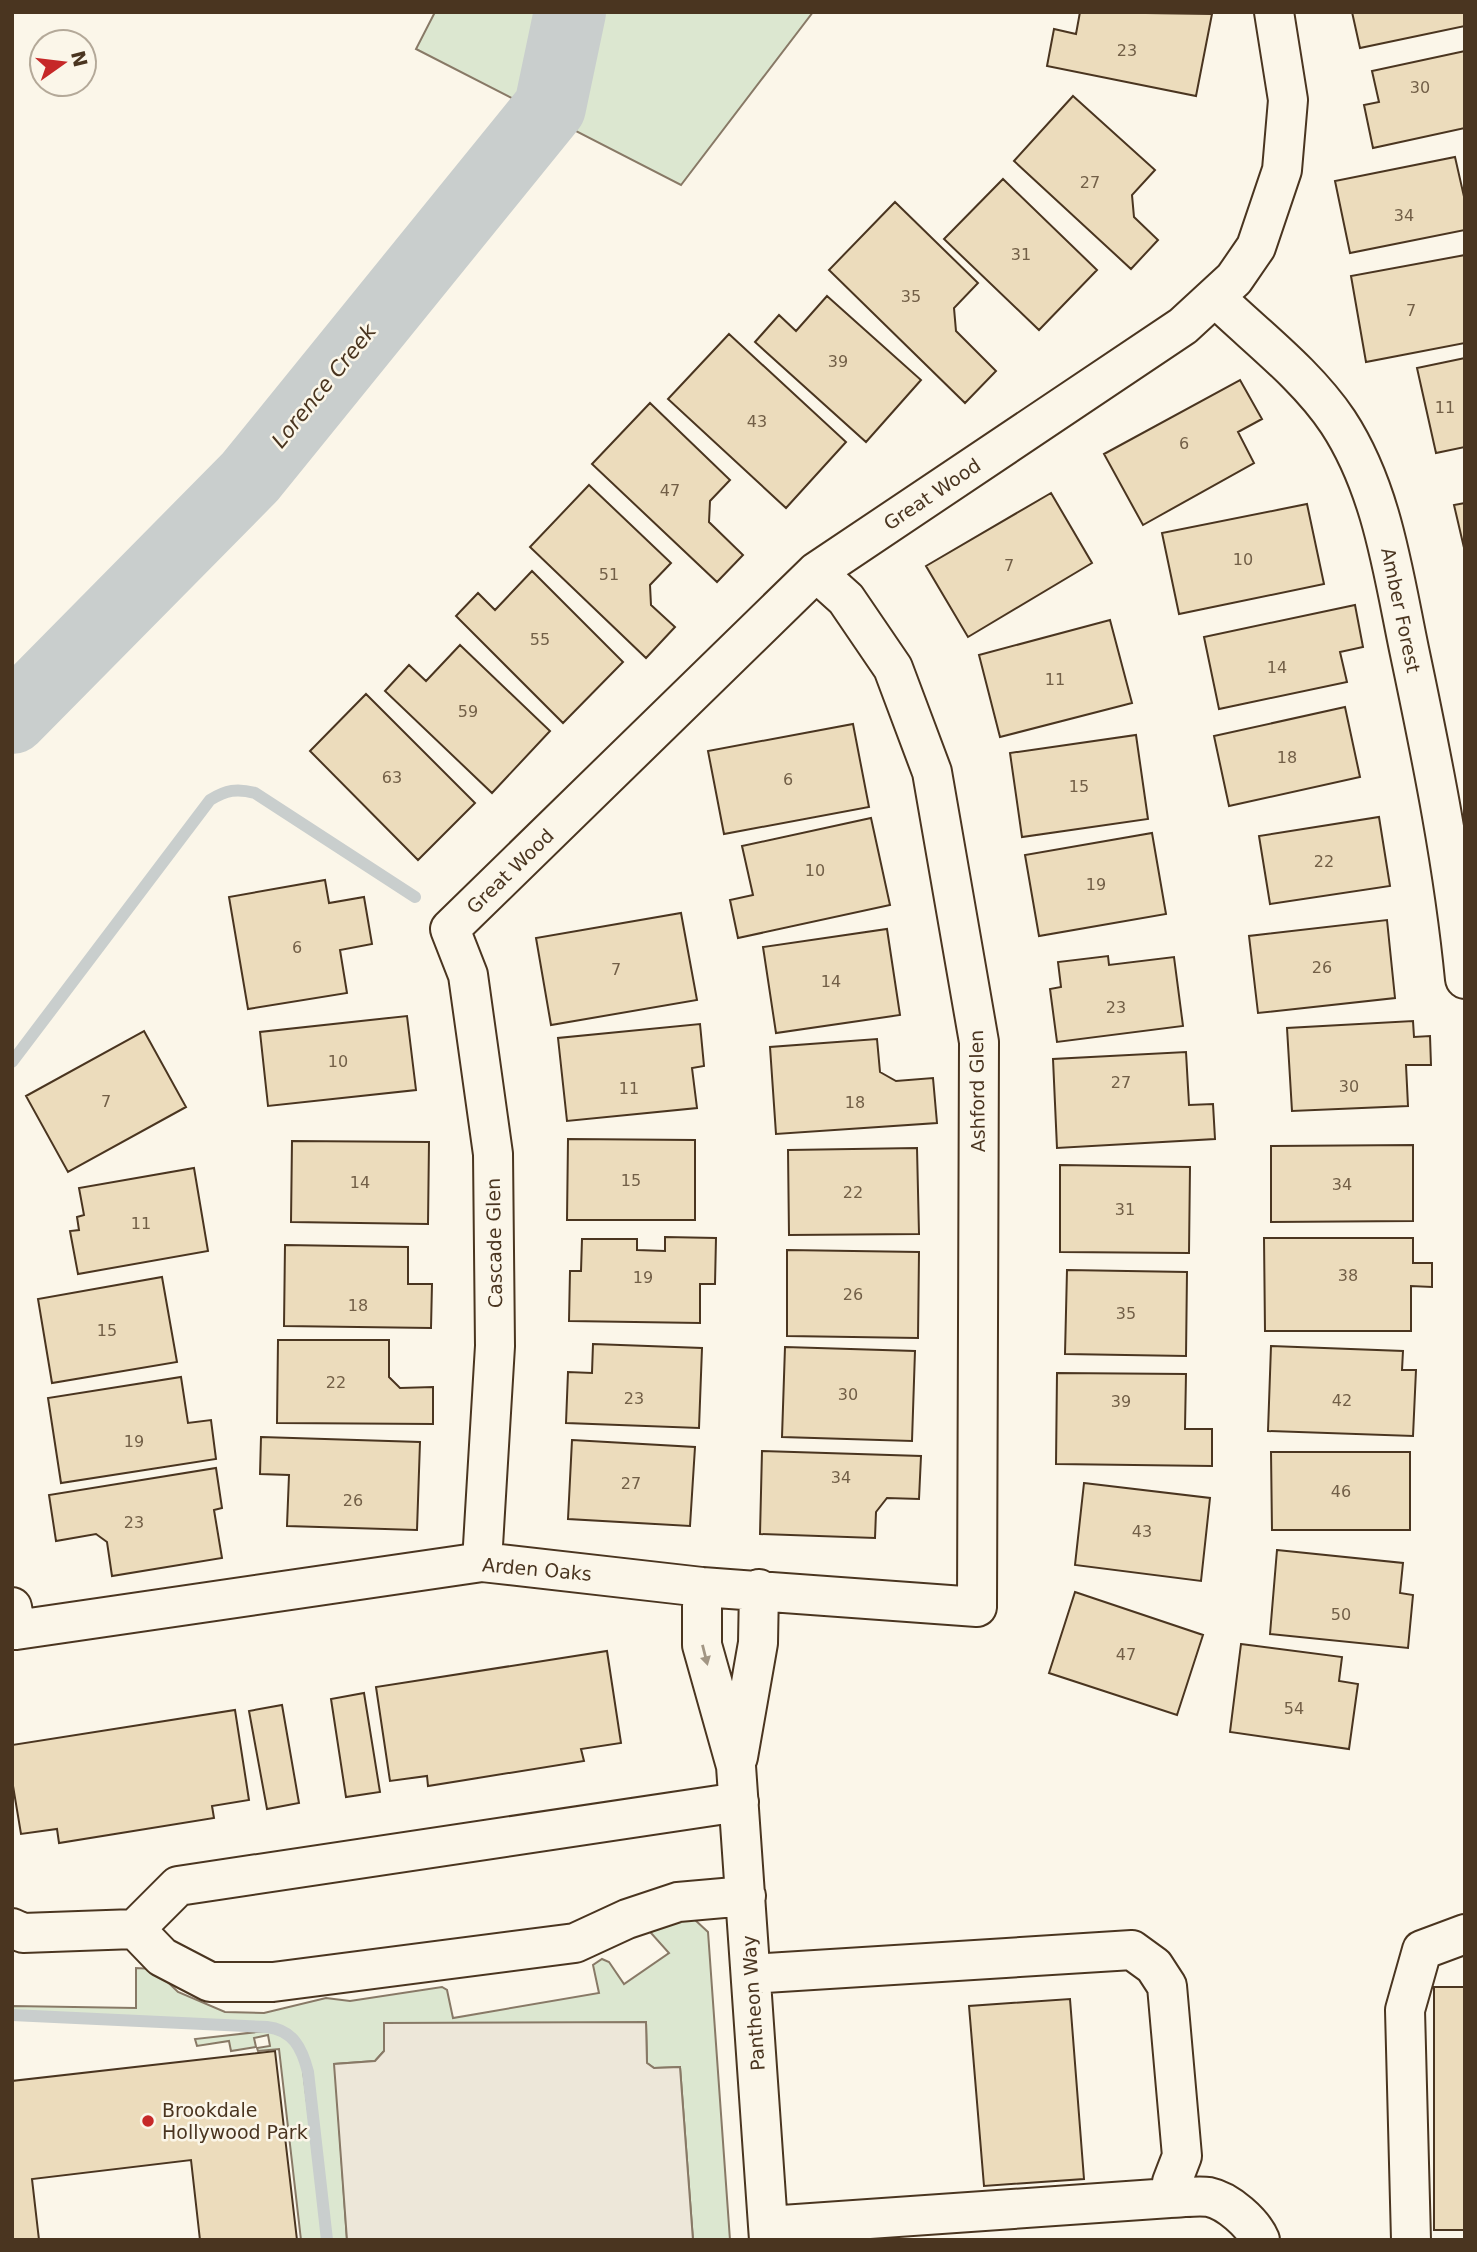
<svg xmlns="http://www.w3.org/2000/svg" width="1477" height="2252" font-family="'DejaVu Sans',sans-serif">
<style>
.green{fill:#dce7d0;stroke:#887966;stroke-width:2}
.parking{fill:#ede7d9;stroke:#887966;stroke-width:2}
.lines{fill:none;stroke-linecap:round;stroke-linejoin:round}
.stream{stroke:#c9cecd;stroke-width:12}
.river{stroke:#c9cecd;stroke-width:72}
.building{fill:#ecdcbc;stroke:#4a3520;stroke-width:2}
.minor-casing{stroke:#4a3520;stroke-width:42}
.minor{stroke:#fbf6e9;stroke-width:38}
.oneway{fill:#a29684}
.poi-dot{fill:#c62828;stroke:#fbf6e9;stroke-width:2.5}
.labels{text-anchor:middle;dominant-baseline:central;stroke-width:5;stroke-linejoin:round;paint-order:stroke}
.number-label{font-size:16px;fill:#725f47}
.street-label{font-size:19px;fill:#4a3520;stroke:#fbf6e9}
.poi-label{font-size:19px;fill:#4a3520;stroke:#fbf6e9;text-anchor:start}
.water-label{font-size:21px;font-style:italic;fill:#4a3520;stroke:#fbf6e9}
</style>
<rect width="100%" height="100%" fill="#fbf6e9"/>
<path class="green" d="M 435,12 L 813,12 L 681,185 L 416,49 Z
M 694,1919 L 708,1932 L 730,2240 L 693,2240 L 680,2067 L 654,2068 L 647,2063 L 646,2022 L 384,2051 L 375,2061 L 335,2064 L 347,2240 L 330,2240 L 311,2070 C 302,2041 297,2030 267,2023 L 12,2011 L 12,2006 L 136,2008 L 136,1968 L 154,1969 L 178,1992 L 225,2012 L 264,2013 L 326,1998 L 350,2001 L 442,1987 L 447,1990 L 453,2018 L 599,1993 L 593,1965 L 602,1959 L 609,1962 L 624,1984 L 669,1953 L 651,1933 L 653,1926 Z
M 266,2031 C 286,2034 295,2043 302,2062 L 324,2240 L 301,2240 L 279,2049 L 258,2051 L 257,2048 L 270,2046 L 268,2035 L 254,2038 L 256,2047 L 231,2051 L 229,2041 L 197,2046 L 195,2039 Z"/>
<path class="parking" d="M 646,2022 L 647,2063 L 654,2068 L 680,2067 L 693,2240 L 347,2240 L 334,2064 L 375,2061 L 384,2051 L 384,2023 Z"/>
<g class="lines">
<path class="stream" d="M 12,1062 L 210,800 C 226,790 237,788 255,793 L 415,897
M 12,2015 L 267,2027 C 293,2030 302,2048 308,2072 L 327,2240"/>
<path class="river" d="M 12,718 L 250,477 L 550,107 L 570,12"/>
</g>
<path class="building" d="M 1080,12 L 1212,14 L 1196,96 L 1047,66 L 1054,29 L 1076,34 Z
M 1352,12 L 1465,12 L 1465,26 L 1360,48 Z
M 1465,51 L 1465,128 L 1373,148 L 1364,105 L 1379,102 L 1372,71 Z
M 1073,96 L 1155,170 L 1132,195 L 1134,217 L 1158,240 L 1131,269 L 1014,161 Z
M 1455,157 L 1465,201 L 1465,230 L 1350,253 L 1335,181 Z
M 1003,179 L 1097,270 L 1039,330 L 944,239 Z
M 895,202 L 978,283 L 954,308 L 956,331 L 996,371 L 965,403 L 829,270 Z
M 1465,255 L 1465,343 L 1366,362 L 1351,276 Z
M 827,296 L 921,380 L 866,442 L 755,342 L 779,315 L 796,331 Z
M 729,334 L 846,442 L 786,508 L 668,399 Z
M 1465,358 L 1465,447 L 1436,453 L 1417,368 Z
M 1240,380 L 1262,419 L 1238,432 L 1254,463 L 1143,525 L 1104,454 Z
M 650,403 L 730,480 L 710,501 L 709,522 L 743,555 L 717,582 L 592,464 Z
M 589,485 L 671,563 L 650,585 L 651,605 L 675,627 L 646,658 L 530,547 Z
M 1051,493 L 1092,563 L 968,637 L 926,566 Z
M 1465,503 L 1465,552 L 1454,505 Z
M 1307,504 L 1324,584 L 1179,614 L 1162,533 Z
M 532,571 L 623,662 L 563,723 L 456,616 L 478,593 L 495,610 Z
M 1355,605 L 1363,647 L 1340,652 L 1347,682 L 1219,709 L 1204,637 Z
M 1110,620 L 1132,703 L 1000,737 L 979,655 Z
M 460,645 L 550,731 L 492,793 L 385,691 L 409,665 L 426,681 Z
M 366,694 L 475,803 L 418,860 L 310,751 Z
M 1345,707 L 1360,777 L 1229,806 L 1214,736 Z
M 853,724 L 869,807 L 724,834 L 708,751 Z
M 1136,735 L 1148,819 L 1022,837 L 1010,753 Z
M 1379,817 L 1390,886 L 1270,904 L 1259,836 Z
M 871,818 L 890,905 L 738,938 L 730,900 L 753,895 L 742,846 Z
M 1152,833 L 1166,914 L 1039,936 L 1025,855 Z
M 325,880 L 329,903 L 364,897 L 372,944 L 340,950 L 347,993 L 248,1009 L 229,897 Z
M 681,913 L 697,1000 L 551,1025 L 536,938 Z
M 1387,920 L 1395,998 L 1258,1013 L 1249,936 Z
M 887,929 L 900,1015 L 776,1033 L 763,947 Z
M 1108,956 L 1109,965 L 1174,957 L 1183,1026 L 1057,1042 L 1050,989 L 1061,987 L 1058,962 Z
M 407,1016 L 416,1090 L 268,1106 L 260,1032 Z
M 1413,1021 L 1414,1037 L 1430,1036 L 1431,1065 L 1406,1065 L 1408,1106 L 1292,1111 L 1287,1028 Z
M 700,1024 L 704,1066 L 692,1068 L 697,1108 L 567,1121 L 558,1038 Z
M 144,1031 L 186,1107 L 68,1172 L 26,1096 Z
M 877,1039 L 880,1072 L 896,1081 L 933,1078 L 937,1123 L 776,1134 L 770,1047 Z
M 1186,1052 L 1189,1105 L 1213,1104 L 1215,1139 L 1057,1148 L 1053,1059 Z
M 568,1139 L 695,1140 L 695,1220 L 567,1220 Z
M 292,1141 L 429,1142 L 428,1224 L 291,1222 Z
M 1413,1145 L 1413,1221 L 1271,1222 L 1271,1146 Z
M 917,1148 L 919,1234 L 789,1235 L 788,1150 Z
M 1060,1165 L 1190,1167 L 1189,1253 L 1060,1252 Z
M 194,1168 L 208,1251 L 78,1274 L 70,1231 L 79,1230 L 77,1217 L 84,1215 L 79,1188 Z
M 665,1237 L 716,1238 L 715,1284 L 700,1284 L 700,1323 L 569,1321 L 570,1271 L 581,1271 L 582,1239 L 637,1239 L 637,1250 L 665,1251 Z
M 1264,1238 L 1413,1238 L 1413,1263 L 1432,1263 L 1432,1287 L 1411,1286 L 1411,1331 L 1265,1331 Z
M 285,1245 L 408,1247 L 408,1284 L 432,1284 L 431,1328 L 284,1326 Z
M 787,1250 L 919,1252 L 918,1338 L 787,1336 Z
M 1067,1270 L 1187,1272 L 1186,1356 L 1065,1354 Z
M 162,1277 L 177,1362 L 52,1383 L 38,1299 Z
M 278,1340 L 389,1340 L 389,1377 L 400,1388 L 433,1387 L 433,1424 L 277,1423 Z
M 593,1344 L 702,1348 L 699,1428 L 566,1423 L 568,1372 L 592,1373 Z
M 1271,1346 L 1403,1351 L 1402,1370 L 1416,1370 L 1413,1436 L 1268,1431 Z
M 785,1347 L 915,1351 L 912,1441 L 782,1437 Z
M 1057,1373 L 1186,1374 L 1185,1429 L 1212,1429 L 1212,1466 L 1056,1464 Z
M 181,1377 L 188,1423 L 211,1420 L 216,1459 L 61,1483 L 48,1398 Z
M 261,1437 L 420,1442 L 417,1530 L 287,1526 L 289,1475 L 260,1474 Z
M 572,1440 L 695,1447 L 690,1526 L 568,1519 Z
M 762,1451 L 921,1456 L 919,1499 L 887,1498 L 876,1512 L 875,1538 L 760,1534 Z
M 1271,1452 L 1410,1452 L 1410,1530 L 1272,1530 Z
M 216,1468 L 222,1508 L 214,1510 L 222,1558 L 112,1576 L 107,1542 L 96,1534 L 56,1541 L 49,1495 Z
M 1084,1483 L 1210,1498 L 1201,1581 L 1075,1565 Z
M 1277,1550 L 1403,1563 L 1400,1593 L 1413,1595 L 1408,1648 L 1270,1634 Z
M 1075,1592 L 1203,1635 L 1177,1715 L 1049,1673 Z
M 1241,1644 L 1342,1657 L 1339,1681 L 1358,1684 L 1349,1749 L 1230,1732 Z
M 607,1651 L 621,1743 L 581,1749 L 584,1761 L 428,1786 L 427,1776 L 390,1781 L 376,1687 Z
M 364,1693 L 380,1792 L 346,1797 L 331,1699 Z
M 282,1705 L 299,1803 L 267,1809 L 249,1711 Z
M 235,1710 L 249,1800 L 212,1806 L 214,1818 L 59,1843 L 57,1829 L 21,1834 L 12,1780 L 12,1745 Z
M 1434,1987 L 1465,1987 L 1465,2230 L 1434,2230 Z
M 1070,1999 L 1084,2179 L 984,2186 L 969,2006 Z
M 275,2051 L 297,2240 L 200,2240 L 191,2160 L 32,2179 L 39,2240 L 12,2240 L 12,2081 Z"/>
<g class="lines">
<defs>
<path id="minor" d="M 1215,297 C 1255,336 1306,374 1338,422 C 1382,489 1393,572 1409,649 C 1432,758 1454,867 1465,979
M 482,1562 L 495,1346 L 493,1154 L 468,975 L 450,929 L 816,572 L 1183,326 L 1234,279 L 1256,247 L 1282,170 L 1288,100 L 1274,12
M 702,1587 L 702,1645 L 736,1766 L 769,2240
M 12,1607 L 16,1630 L 482,1562 L 702,1587 L 977,1607 L 979,1042 L 932,772 L 893,668 L 846,599 L 816,572
M 738,1757 L 758,1643 L 759,1589
M 12,1928 L 23,1933 L 135,1929 L 162,1957 L 210,1982 L 273,1982 L 575,1943 L 627,1919 L 678,1902 L 746,1896
M 135,1929 L 178,1886 L 739,1802
M 751,1974 L 1132,1950 L 1154,1966 L 1167,1986 L 1182,2156 L 1172,2182 L 1170,2198 L 768,2226
M 1170,2198 C 1182,2198 1197,2195 1209,2197 C 1228,2201 1253,2223 1260,2240
M 1411,2240 L 1405,2010 L 1422,1950 L 1465,1934"/>
</defs>
<use href="#minor" class="minor-casing"/>
<use href="#minor" class="minor"/>
</g>
<defs><path id="oneway-solid" d="M-6-.8H1V-3.2L6.5 0L1 3.2V.8H-6Z" transform="scale(1.75)"/></defs>
<use class="oneway" href="#oneway-solid" transform="translate(705 1655) rotate(76)"/>
<circle class="poi-dot" cx="148" cy="2121" r="7"/>
<g class="labels">
<g class="number-label">
<text x="1127" y="50">23</text>
<text x="1420" y="87">30</text>
<text x="1090" y="182">27</text>
<text x="1404" y="215">34</text>
<text x="1021" y="254">31</text>
<text x="911" y="296">35</text>
<text x="1411" y="310">7</text>
<text x="838" y="361">39</text>
<text x="1445" y="407">11</text>
<text x="757" y="421">43</text>
<text x="1184" y="443">6</text>
<text x="670" y="490">47</text>
<text x="1243" y="559">10</text>
<text x="1009" y="565">7</text>
<text x="609" y="574">51</text>
<text x="540" y="639">55</text>
<text x="1277" y="667">14</text>
<text x="1055" y="679">11</text>
<text x="468" y="711">59</text>
<text x="1287" y="757">18</text>
<text x="392" y="777">63</text>
<text x="788" y="779">6</text>
<text x="1079" y="786">15</text>
<text x="1324" y="861">22</text>
<text x="815" y="870">10</text>
<text x="1096" y="884">19</text>
<text x="297" y="947">6</text>
<text x="1322" y="967">26</text>
<text x="616" y="969">7</text>
<text x="831" y="981">14</text>
<text x="1116" y="1007">23</text>
<text x="338" y="1061">10</text>
<text x="1121" y="1082">27</text>
<text x="1349" y="1086">30</text>
<text x="629" y="1088">11</text>
<text x="106" y="1101">7</text>
<text x="855" y="1102">18</text>
<text x="631" y="1180">15</text>
<text x="360" y="1182">14</text>
<text x="1342" y="1184">34</text>
<text x="853" y="1192">22</text>
<text x="1125" y="1209">31</text>
<text x="141" y="1223">11</text>
<text x="1348" y="1275">38</text>
<text x="643" y="1277">19</text>
<text x="853" y="1294">26</text>
<text x="358" y="1305">18</text>
<text x="1126" y="1313">35</text>
<text x="107" y="1330">15</text>
<text x="336" y="1382">22</text>
<text x="848" y="1394">30</text>
<text x="634" y="1398">23</text>
<text x="1342" y="1400">42</text>
<text x="1121" y="1401">39</text>
<text x="134" y="1441">19</text>
<text x="841" y="1477">34</text>
<text x="631" y="1483">27</text>
<text x="1341" y="1491">46</text>
<text x="353" y="1500">26</text>
<text x="134" y="1522">23</text>
<text x="1142" y="1531">43</text>
<text x="1341" y="1614">50</text>
<text x="1126" y="1654">47</text>
<text x="1294" y="1708">54</text>
</g>
<g class="street-label">
<text transform="translate(932 494) rotate(-34)">Great Wood</text>
<text transform="translate(1401 610) rotate(78)">Amber Forest</text>
<text transform="translate(510 871) rotate(-44)">Great Wood</text>
<text transform="translate(977 1091) rotate(-91)">Ashford Glen</text>
<text transform="translate(494 1243) rotate(-91)">Cascade Glen</text>
<text transform="translate(537 1569) rotate(5)">Arden Oaks</text>
<text transform="translate(753 2003) rotate(-94)">Pantheon Way</text>
</g>
<g class="poi-label">
<text x="162" y="2110">Brookdale<tspan x="162" dy="22">Hollywood Park</tspan></text>
</g>
<g class="water-label">
<text transform="translate(324 386) rotate(-51)">Lorence Creek</text>
</g>
</g>
<rect width="1477" height="2252" fill="none" stroke="#4a3520" stroke-width="28"/>
<g transform="translate(63 63) rotate(76)"><circle r="33" fill="#fbf6e9" stroke="#b4a999" stroke-width="2"/>
<path d="M0-5L12 26L0 18L-12 26Z" fill="#c62828"/>
<text y="-10" font-size="19" font-weight="bold" text-anchor="middle" fill="#4a3520">N</text>
</g>
</svg>
